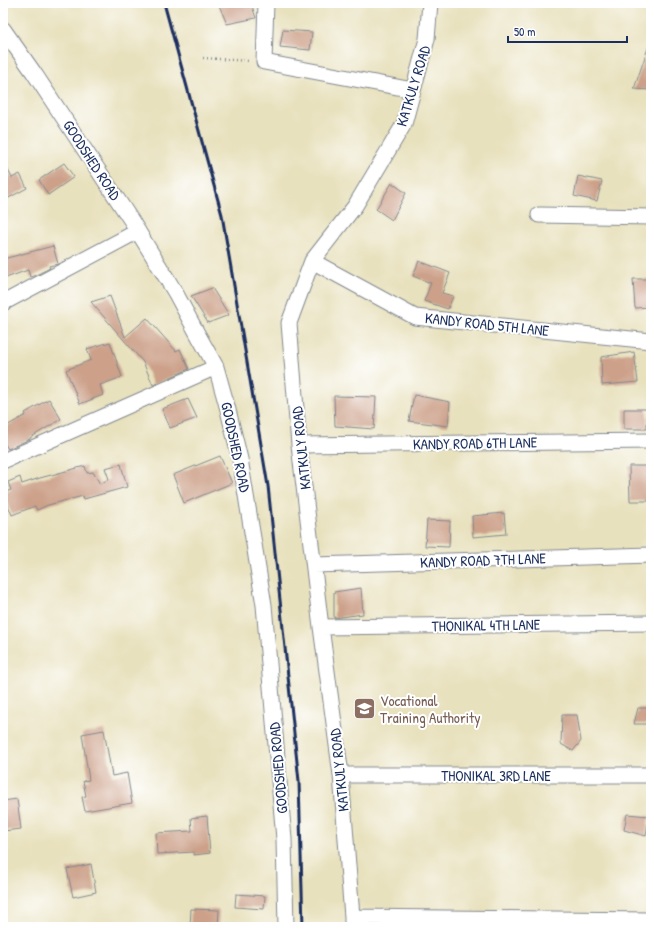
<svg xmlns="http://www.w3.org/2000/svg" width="654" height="930" font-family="'Patrick Hand',sans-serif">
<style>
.building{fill:#cca089}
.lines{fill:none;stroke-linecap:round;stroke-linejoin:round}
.street-casing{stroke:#82888e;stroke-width:17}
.path{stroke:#82888e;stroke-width:2.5;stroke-dasharray:1 3;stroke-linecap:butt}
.street{stroke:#fff;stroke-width:15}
.rail{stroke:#1b2f5e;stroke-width:3}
.labels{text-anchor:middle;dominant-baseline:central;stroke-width:4;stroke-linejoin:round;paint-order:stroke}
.street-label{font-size:15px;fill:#1b2f5e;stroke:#fff}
.education-label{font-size:15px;fill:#785e54;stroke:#fff;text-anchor:start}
</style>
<rect width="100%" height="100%" fill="#fff"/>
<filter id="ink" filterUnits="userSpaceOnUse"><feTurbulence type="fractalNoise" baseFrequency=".025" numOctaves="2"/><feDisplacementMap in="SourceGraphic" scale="8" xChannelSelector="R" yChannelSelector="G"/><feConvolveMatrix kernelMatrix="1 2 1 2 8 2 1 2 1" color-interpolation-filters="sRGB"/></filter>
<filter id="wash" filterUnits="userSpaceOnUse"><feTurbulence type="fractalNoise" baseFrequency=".012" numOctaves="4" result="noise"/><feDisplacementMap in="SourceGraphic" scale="16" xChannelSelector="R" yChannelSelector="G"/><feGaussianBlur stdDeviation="0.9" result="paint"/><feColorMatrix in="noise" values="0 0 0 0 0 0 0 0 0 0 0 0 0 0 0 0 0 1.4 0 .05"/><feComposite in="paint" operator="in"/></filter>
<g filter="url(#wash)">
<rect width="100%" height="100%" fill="#e8e1bd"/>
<g id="blocks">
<path class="building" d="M 218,3 L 251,3 L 256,18 L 227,24 Z
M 283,30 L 312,32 L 310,50 L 280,47 Z
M 649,45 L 651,45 L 651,90 L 634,89 Z
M 3,160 L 12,178 L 20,174 L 27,188 L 3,201 Z
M 64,163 L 74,177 L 48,195 L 39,180 Z
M 578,176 L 602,181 L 597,201 L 574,196 Z
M 392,183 L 406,193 L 392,220 L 376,209 Z
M 53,246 L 58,264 L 49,266 L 50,268 L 34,276 L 30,277 L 28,270 L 3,279 L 3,259 Z
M 419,261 L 450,273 L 442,293 L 453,296 L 448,309 L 424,301 L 431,283 L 413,276 Z
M 633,279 L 651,279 L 651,307 L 635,308 Z
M 212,288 L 229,315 L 208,323 L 191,296 Z
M 110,296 L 125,337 L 147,318 L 176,351 L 180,349 L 189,369 L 153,385 L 143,362 L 91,302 Z
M 110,342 L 122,377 L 100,385 L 103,395 L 80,404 L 66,370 L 91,360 L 87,349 Z
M 634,352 L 638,382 L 602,385 L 601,357 Z
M 414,395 L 450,402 L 448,426 L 409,421 Z
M 334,396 L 376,397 L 374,429 L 335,426 Z
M 49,399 L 61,419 L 30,438 L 30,439 L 8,449 L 3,441 L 3,428 L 26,415 L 25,413 Z
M 188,399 L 197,418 L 170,428 L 162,409 Z
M 624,409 L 647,409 L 647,429 L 624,429 Z
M 220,456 L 232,483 L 184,503 L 173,475 Z
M 121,464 L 127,487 L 84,499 L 83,496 L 48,505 L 37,510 L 35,506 L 12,515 L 3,493 L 11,490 L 8,482 L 20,477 L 22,484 L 40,478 L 85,466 L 87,473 L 93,472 L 100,484 L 109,479 L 105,468 Z
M 629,466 L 651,466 L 651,501 L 630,501 Z
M 504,513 L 506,534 L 473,537 L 472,516 Z
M 427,520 L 450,521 L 449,547 L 425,546 Z
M 361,588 L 363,614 L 334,618 L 334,592 Z
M 638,708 L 651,708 L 651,724 L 634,724 Z
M 562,715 L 577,715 L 581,741 L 573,751 L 561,744 Z
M 104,730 L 112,776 L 127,773 L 132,803 L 85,811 L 82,797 L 86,796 L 83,781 L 89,780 L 82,734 Z
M 17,799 L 21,829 L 3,831 L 3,801 Z
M 627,814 L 649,816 L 646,836 L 624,830 Z
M 207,816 L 210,853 L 194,855 L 194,852 L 157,854 L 156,833 L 192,831 L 191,818 Z
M 91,864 L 96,892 L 73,897 L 67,869 Z
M 236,894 L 265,896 L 264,909 L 235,907 Z
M 191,909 L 219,910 L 218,927 L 190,927 Z"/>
</g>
</g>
<g filter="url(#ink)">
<use href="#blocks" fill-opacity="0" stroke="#82888e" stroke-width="1"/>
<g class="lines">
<defs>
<path id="street" d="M 266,3 L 264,62 L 413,90
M 3,29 L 34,73 L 131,220 L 175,292 L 197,333 L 216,367 L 227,406 L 240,459 L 264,605 L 284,839 L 286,927
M 539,215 L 651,217
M 312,261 L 415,317 L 651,341
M 3,303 L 138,231
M 299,445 L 651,441
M 3,461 L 216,367
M 314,565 L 651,555
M 321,627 L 651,623
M 341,775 L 651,775
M 352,917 L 651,920
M 352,927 L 352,917 L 341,775 L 321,627 L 299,445 L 289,323 L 312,261 L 355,206 L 404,124 L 427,39 L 430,3"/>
</defs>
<use href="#street" class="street-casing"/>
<path class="path" d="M 203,58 L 249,61"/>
<use href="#street" class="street"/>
<path class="rail" d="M 164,3 L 222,215 L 268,486 L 299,781 L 303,927"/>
</g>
</g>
<defs>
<symbol id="university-square" viewBox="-11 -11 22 22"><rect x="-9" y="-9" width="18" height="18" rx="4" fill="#8d6e63" stroke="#fff"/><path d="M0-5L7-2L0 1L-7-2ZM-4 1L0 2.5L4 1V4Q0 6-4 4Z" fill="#fff"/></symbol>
</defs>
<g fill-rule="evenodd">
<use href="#university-square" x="352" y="696" width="25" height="25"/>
</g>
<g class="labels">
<g class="street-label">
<text transform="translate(413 86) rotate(-73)">KATKULY ROAD</text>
<text transform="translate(92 160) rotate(57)">GOODSHED ROAD</text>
<text transform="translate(487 324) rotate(6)">KANDY ROAD 5TH LANE</text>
<text transform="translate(475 443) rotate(-1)">KANDY ROAD 6TH LANE</text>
<text transform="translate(236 447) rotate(78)">GOODSHED ROAD</text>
<text transform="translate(301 448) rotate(-96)">KATKULY ROAD</text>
<text transform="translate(483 560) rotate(-2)">KANDY ROAD 7TH LANE</text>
<text transform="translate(486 625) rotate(-1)">THONIKAL 4TH LANE</text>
<text transform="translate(278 768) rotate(-95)">GOODSHED ROAD</text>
<text transform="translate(339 770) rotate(-96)">KATKULY ROAD</text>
<text x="496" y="775">THONIKAL 3RD LANE</text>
</g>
<g class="education-label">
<text x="380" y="700">Vocational<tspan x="380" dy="17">Training Authority</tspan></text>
</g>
</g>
<rect width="654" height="930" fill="none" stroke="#fff" stroke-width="16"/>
<path d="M508 36v6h119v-6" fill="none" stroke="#1b2f5e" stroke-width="2"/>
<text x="514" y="36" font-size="12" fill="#1b2f5e" stroke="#ffffff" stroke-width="3" paint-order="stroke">50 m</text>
</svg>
